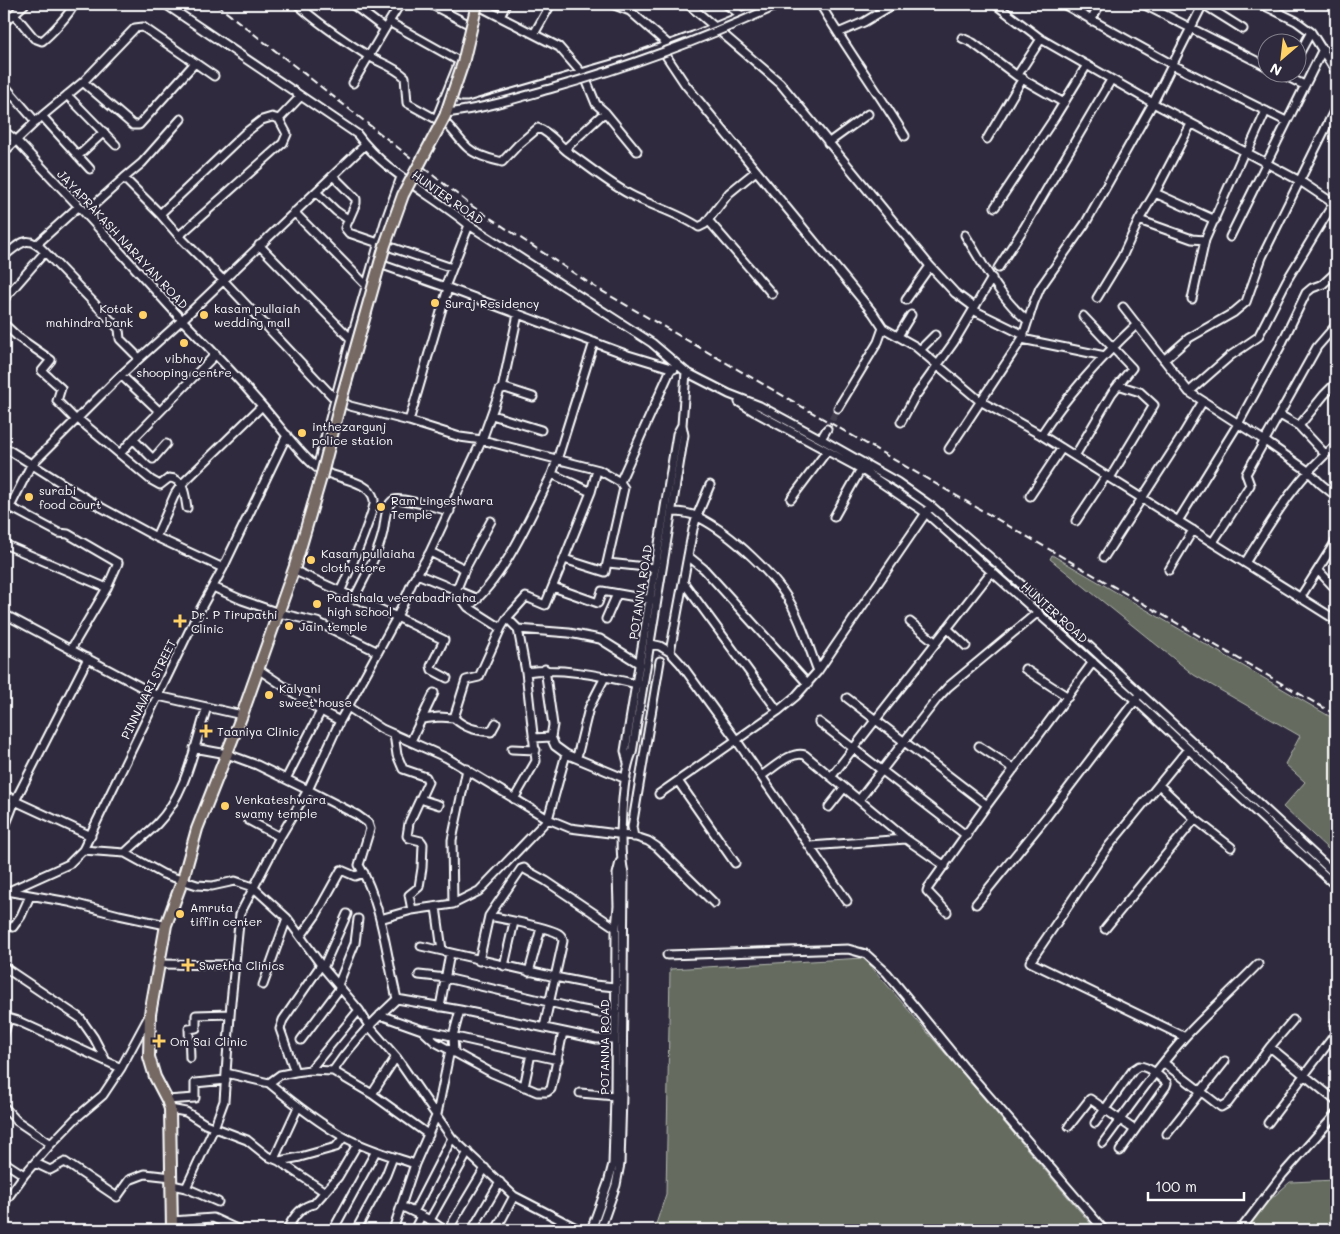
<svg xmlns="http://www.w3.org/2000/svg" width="1340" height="1234" font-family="Mali,sans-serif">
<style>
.green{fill:#656c5f;stroke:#b2b6af}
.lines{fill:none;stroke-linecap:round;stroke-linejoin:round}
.minor-tunnel{stroke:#443f50;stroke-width:7;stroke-dasharray:7 3.5;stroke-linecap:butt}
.minor-casing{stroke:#fff;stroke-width:11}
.highway-casing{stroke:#fff;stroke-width:14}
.minor{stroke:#2f2a3d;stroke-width:7}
.highway{stroke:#766964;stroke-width:10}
.rail{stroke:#fff;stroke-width:2;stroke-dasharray:8 4;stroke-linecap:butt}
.minor-bridge-casing{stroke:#fff;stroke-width:11;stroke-linecap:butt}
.highway-bridge-casing{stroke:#fff;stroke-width:14;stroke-linecap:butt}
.minor-bridge{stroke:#2f2a3d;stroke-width:7}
.highway-bridge{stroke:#766964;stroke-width:10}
.poi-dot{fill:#ffd166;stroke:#2f2a3d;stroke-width:2}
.labels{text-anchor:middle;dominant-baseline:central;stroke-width:4;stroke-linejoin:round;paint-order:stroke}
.street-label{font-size:12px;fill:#fff;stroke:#2f2a3d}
.poi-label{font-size:12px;fill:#fff;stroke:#2f2a3d;text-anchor:start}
</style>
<rect width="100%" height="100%" fill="#2f2a3d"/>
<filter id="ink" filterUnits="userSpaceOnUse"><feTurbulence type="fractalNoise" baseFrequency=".02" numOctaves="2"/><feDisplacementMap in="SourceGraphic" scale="10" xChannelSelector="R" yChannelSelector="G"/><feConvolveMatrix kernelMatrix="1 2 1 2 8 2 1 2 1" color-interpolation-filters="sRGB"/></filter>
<g filter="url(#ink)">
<path class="green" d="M 1052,555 L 1336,720 L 1336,841 L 1328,849 L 1283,807 L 1305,782 L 1285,764 L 1300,736 L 1194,675 L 1050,559 Z
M 864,958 L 1096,1230 L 654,1230 L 666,1194 L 670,969 Z
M 1336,1180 L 1336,1227 L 1333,1230 L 1236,1230 L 1290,1182 Z"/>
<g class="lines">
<path class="minor-tunnel" d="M 827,429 L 838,408"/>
<defs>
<path id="minor" d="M 165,4 L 357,134 C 386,174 432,194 469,225 L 652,343 L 686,372 L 729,394 L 760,406 L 821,439 L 897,482 L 931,506 L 1047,607 L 1336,875
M 297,4 C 318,23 343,40 367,55 C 380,63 394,66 405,77 L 407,103 L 436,119 L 440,118 C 451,126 458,139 468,148 C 477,156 491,159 502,162 L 518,145 L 538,128 C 550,132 559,145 568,152 C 588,166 607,182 629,194 C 651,206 677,212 699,227 L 705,224 L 729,193 L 756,171
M 352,4 L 385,29
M 430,4 L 470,25
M 475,4 L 559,47 L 585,77 L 596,104 L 605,112 L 637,151
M 612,4 L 630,11 L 669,45
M 688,4 L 780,83 L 930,266 L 955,293 L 974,307
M 726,4 L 742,16
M 820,4 C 847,49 878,92 905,136
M 995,4 L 1041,39 L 1153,103 L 1300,181 L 1336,205
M 1063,4 L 1173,65 L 1286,121
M 1143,4 L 1268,67
M 1203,4 L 1243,29
M 1261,4 L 1296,21 L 1311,32 L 1336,72
M 15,15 L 34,38 L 42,41 C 50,35 71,13 74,4
M 500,17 L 506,4
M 1091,21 L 1100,4
M 389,22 L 400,4
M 4,23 L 25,4
M 838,33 L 864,22 L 894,4
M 534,34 L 551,4
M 962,38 L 973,43 L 1017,76 L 1064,103
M 661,48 L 685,84 L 873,313 L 883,328 L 878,342 L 838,408
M 1298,56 L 1311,32
M 1278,72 L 1304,85
M 1017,76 L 1041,39
M 83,82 L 133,125 L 139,125 L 195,63
M 353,83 L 389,22 L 459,61
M 4,85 L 36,122
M 67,95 L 116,145
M 443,99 L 460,106 L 468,106 L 626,60 L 693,36 L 770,4
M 42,116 L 90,169
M 436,119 L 459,62
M 4,131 L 17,141 L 85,213 L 182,320 L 121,375 L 31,465 L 4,519
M 987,139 L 1023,78
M 828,143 L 868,114
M 565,149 L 605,112
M 4,152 L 42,116 L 83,82 L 135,28 L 143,27 L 214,76
M 1247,153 L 1266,111
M 78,156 L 104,132
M 333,176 L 356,199 L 356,203 L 345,228 L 349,233 L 452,268
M 124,178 L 142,163 L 181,119
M 316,192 L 336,211 L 349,220
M 1155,193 L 1215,220
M 995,207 L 1055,117 L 1087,65
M 294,212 L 367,286
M 85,213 L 124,178 L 160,214 L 179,236 L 223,280 L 334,398 L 350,406 L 409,421 L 460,437 L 482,440 L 599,470 L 620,482
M 160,214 L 245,133 L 262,120 L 272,117 L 279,119 L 301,96
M 708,220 L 772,294
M 1139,220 L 1192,239 L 1205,240
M 965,235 C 983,264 1000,299 1028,321
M 179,236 L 283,143 L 287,134 L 279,119
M 1230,237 L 1323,49
M 37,244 L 79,206
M 259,245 L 351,339
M 45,252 L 119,329 L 120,339 L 139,358
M 4,256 C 21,243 27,233 45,252 L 4,299
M 374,262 L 448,288 L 628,355 L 674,369
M 998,268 L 1024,228 L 1111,80
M 445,287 L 469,225
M 1097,298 L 1122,257 L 1139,220 L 1155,193 L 1191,124
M 1192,299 L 1205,240 L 1244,152
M 906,300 L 930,266
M 1123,307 L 1189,392 L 1265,441 L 1308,471 L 1321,484 L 1336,496
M 973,310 L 1024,335
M 4,324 L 18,337 L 51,360 L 42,371 L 61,388 L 57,401 L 76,420
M 883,328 L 915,346 L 980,401 L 1041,435 L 1336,620
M 898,336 L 911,315
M 1022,339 L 1105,356
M 920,350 L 935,335
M 1164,360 L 1189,338 L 1233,313 L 1246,302 L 1262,257 L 1336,107
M 121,375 L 159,411
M 502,389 L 518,314
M 1189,392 L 1230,356 L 1258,337 L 1287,280 L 1336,199
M 739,402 L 755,412 L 861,469 L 926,513 L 1135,700 L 1336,886
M 492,415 L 541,430
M 1280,415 L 1299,426 L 1324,395 L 1336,383
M 78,419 L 151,480 L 160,485 L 169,478 C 184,478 185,495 187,508
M 409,421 L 448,288
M 901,422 L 914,398 L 954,342 L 992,278
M 1299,426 L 1325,454
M 1041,435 C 1068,394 1100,359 1136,325
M 133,439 L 216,354
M 821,439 L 827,429
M 4,447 L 95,504 L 156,537 L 223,568
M 949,449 L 1022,339 L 1034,302 L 1040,288 L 1085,224 L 1153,103 L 1203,4
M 120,454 L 133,439 L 153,459 L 166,444
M 1075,456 L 1112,393 L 1132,368 L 1083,316
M 317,468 L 351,339 L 385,222 L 401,177
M 552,474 L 591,492
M 1110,478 L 1154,405 L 1140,392 L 1118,385
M 710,485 L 697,516 L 693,529 L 670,652 L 681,664 L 737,741 L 847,901
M 1030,496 L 1062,448
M 791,499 L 827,451
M 10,507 L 59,533 L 68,534 L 118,563 L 107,588 L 71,649
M 672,512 C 680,512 690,513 698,517 C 730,533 779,577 794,610 C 804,629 810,651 818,671
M 834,517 L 861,469
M 491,521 L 465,569 L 456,591 L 468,607 L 501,628
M 1076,521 L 1106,476
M 1178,521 L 1238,424 L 1280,347 L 1306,293 L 1312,288 L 1323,284 L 1336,272
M 156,537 L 175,494 L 182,484 L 262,406
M 1213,542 L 1250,485 L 1246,474 L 1317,347 L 1336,325
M 4,544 L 107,588
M 430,552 L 465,569
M 688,556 L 704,569 L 808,684
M 1104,557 L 1179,441 L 1203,401
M 564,559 L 591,492 L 597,470
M 608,563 L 655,568
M 1245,563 C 1272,520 1297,477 1336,445
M 293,570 L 397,617 L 444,640 L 431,666 L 432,670 L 447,678
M 1169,570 L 1193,530
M 1318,570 L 1332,585
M 417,574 L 478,599
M 684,583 L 778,711
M 213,587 L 242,600 L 279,613 L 317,622 L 378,652
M 553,587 L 598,603 L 602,591 L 653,600
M 340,592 C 346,579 376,509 374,500 C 370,478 329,479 316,467 C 298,452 279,425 263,407 C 237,377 210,348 182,320 L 365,145
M 1300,598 L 1336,541
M 354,599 C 364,578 378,555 383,532 C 385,523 385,504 394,500 C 402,497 440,509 450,511
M 468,607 C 506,576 530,516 552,474 L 557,460 L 594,342
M 4,614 L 158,696 L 242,715
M 507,618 L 518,629
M 606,619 L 617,594
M 910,622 L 935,642
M 947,628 L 966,646
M 651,644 L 660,646 L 670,652
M 258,669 L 321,711 L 340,721
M 545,669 L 553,725 L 551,737 L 555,746 L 566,754 L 626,779
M 1025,669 L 1068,697
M 526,672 C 563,667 601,676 637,684
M 847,698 L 987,805
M 348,707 L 382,729 L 447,758 L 548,819 L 570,828 L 633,836 L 648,841 L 657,847 L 714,903
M 454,718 C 466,729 476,730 491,732 L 496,723
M 422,719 L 439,717 L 454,718 L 466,680 L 479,677 L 501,628 L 507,618 L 526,597 L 545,605 L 564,559 L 605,572 L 624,488 L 620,482 L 671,369
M 819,722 L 967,836
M 394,734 L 397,755 L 403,769 L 426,777 L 428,782 L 409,823 L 407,836 L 409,838 L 421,841 L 423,844 L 422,868 L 419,887 L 409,895 L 412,910
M 533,738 L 551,737
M 411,741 L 434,693
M 979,746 L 1014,769
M 194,748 L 227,754 L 257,765 L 308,790 L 357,815 L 368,823 L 370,829 L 359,865 C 382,904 386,954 397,999 C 373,1021 351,1044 333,1071
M 512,749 L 536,750
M 577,757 L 589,708 L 605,677
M 628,763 L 625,751 L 677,434 L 682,425
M 761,776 C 773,769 791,750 805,755 L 906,839 L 945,866
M 831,777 L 992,571
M 286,779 L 321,711
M 678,781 L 735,863
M 4,794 L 15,801 L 91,836
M 659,794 L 778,711 L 796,696 L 818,671 L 928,510
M 420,799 L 439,805
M 514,799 L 536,761 L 526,672 L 518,629 L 569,633 L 600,639 L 640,664
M 859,800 L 937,699 L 948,687 L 1038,612
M 829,807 L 844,788
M 1195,819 L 1231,847
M 248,820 L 280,837
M 4,829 L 15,801 L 88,658
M 634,837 L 632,827 L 660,661
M 810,846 L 906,839
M 83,850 L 125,853 C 135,843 147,834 157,824 C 187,793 194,747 207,707
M 125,853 L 163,874 L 197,885 L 212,886 L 235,881 L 253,887 L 287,918 L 321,965 L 359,1010 L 369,1026 L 396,1057 L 452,1138 L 514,1196 L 580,1230
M 7,891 L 69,902 L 119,915 L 166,925
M 9,891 L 69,864 L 83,850 L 195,619 L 223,568 L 287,435
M 453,904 L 452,840 L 467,769
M 976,904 L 1048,815 L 1137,698
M 436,907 L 442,950
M 947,912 L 927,891 L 928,888 L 987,805 L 1093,662
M 489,916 C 500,918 551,928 559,934 C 562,936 562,937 563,941 L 544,1027
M 380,919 L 412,910 L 453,904 L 479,891 L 548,819 L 566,754
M 13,927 L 21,916 L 30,896
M 1105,929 L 1195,819 L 1159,785
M 301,936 L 316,915 L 341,870 L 355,876 L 364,873
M 421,946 L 555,977 L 595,985 L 615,987
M 667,955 L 848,949 L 866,954 L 887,973 L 963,1066 L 1104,1230
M 479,961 L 489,916 L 521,869 L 524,868 L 526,870 L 546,881 L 616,928
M 159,964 L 235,965
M 321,965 L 283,1020 L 280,1029 L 295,1072 L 280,1075 L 269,1083 C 292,1102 317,1122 344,1137 C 366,1149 391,1156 415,1164
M 504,966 L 514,922
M 4,967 L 80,1018 L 94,1038 L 106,1061
M 323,968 L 347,914
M 529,972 L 541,928
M 419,975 L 446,978 L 578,1009 L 600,1013 L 615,1013
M 263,985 L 287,918
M 338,985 L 355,943 L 358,919
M 397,999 L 460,1010 L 597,1039 L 615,1039
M 440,1007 L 450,953
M 380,1015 L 422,1030 L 435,1042 L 492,1073 L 537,1092 L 547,1092 L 551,1089 L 563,1032
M 4,1017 L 18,1021 L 121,1068
M 1336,1021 L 1334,1025 L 1336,1028
M 425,1030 L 531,1054 L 524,1087
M 4,1034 L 8,1019
M 1185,1037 L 1030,962 L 1108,847 L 1188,749
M 301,1040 L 340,988
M 1270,1047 L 1293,1020
M 454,1053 L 453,1036 L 460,1010
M 531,1054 L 558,1060
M 190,1058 L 189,1029 L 196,1028 L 196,1015 L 230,1014
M 1164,1063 L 1221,1107 L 1228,1103 L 1270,1047 L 1336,1101
M 310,1070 L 359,1010
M 295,1072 L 310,1070 L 333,1071 L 372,1094 L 396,1057
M 226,1073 L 269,1083
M 580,1093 L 615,1096
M 372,1094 L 429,1135
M 167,1100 L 195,1098 L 195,1083 L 226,1080
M 4,1107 L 17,1121 L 51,1144
M 170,1109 L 186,1112 L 205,1124 L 247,1140 L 267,1156 L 279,1161 L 300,1157 L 336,1147 L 344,1137
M 1095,1123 L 1133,1070 L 1139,1066 C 1150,1067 1159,1076 1167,1083 L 1166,1086 L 1120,1151
M 1268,1123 L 1336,1033
M 1069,1126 L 1090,1099 L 1135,1130
M 1167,1134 L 1225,1061
M 1103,1143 C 1129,1108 1155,1070 1185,1037 C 1209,1011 1234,989 1258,964
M 274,1159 L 298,1107
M 279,1161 L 325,1192
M 4,1162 L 24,1175
M 35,1163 L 50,1170 L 65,1162 L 117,1197 L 129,1180 L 145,1174 L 172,1177
M 172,1185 L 186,1188 L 218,1202
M 186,1188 L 214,1128 L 224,1101 L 231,1002 L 240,914 L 280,837 L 308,790 L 340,721 L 397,617 L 413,581 L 430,552 L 482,440 L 500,390 L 505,388 L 533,397
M 4,1203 L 24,1175 L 51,1144 L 76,1118 L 103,1095 L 121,1068 L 149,1016
M 401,1206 L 430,1220 L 444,1230
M 414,1212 L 452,1138
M 430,1220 L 468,1152
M 171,1226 L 172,1221 L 213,1218 L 239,1230
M 287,1230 C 292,1219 301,1206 314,1204 L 338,1177 L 358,1143
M 333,1230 L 376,1151
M 356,1230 L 386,1175 L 393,1157
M 393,1230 L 415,1164 L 437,1114 L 450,1050
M 414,1230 L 421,1216
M 448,1230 L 485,1168
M 472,1230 L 500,1182
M 496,1230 L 514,1196
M 591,1230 L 608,1183 L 613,1164 L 615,1096 L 616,928 L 618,906 L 617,874 L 620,862
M 600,1230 L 616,1185 L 620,1164 L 622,1096 L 624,873 C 618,849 622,775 632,753 L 684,435 L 682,425 L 686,372
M 1237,1230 L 1241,1229 L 1283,1174 L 1336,1114"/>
<path id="highway" d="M 172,1230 L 170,1109 L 167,1100 L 155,1077 L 149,1057 L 150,1014 L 166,925 L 183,879 L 197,829 L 242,715 L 295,566"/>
</defs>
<use href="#minor" class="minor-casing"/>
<use href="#highway" class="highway-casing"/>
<use href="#minor" class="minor"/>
<use href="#highway" class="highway"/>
<path class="rail" d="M 216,4 L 472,206 L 595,287 L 1336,715"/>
<defs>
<path id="minor-bridge" d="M 446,113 C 483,109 517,98 553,88 C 631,66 706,38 780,4"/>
<path id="highway-bridge" d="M 295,566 L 322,474 L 340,404 L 385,245 L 403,195 L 445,116 L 463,63 L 477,4"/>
</defs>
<use href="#minor-bridge" class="minor-bridge-casing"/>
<use href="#highway-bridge" class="highway-bridge-casing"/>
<use href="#minor-bridge" class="minor-bridge"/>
<use href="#highway-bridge" class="highway-bridge"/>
</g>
</g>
<g class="poi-dot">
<circle cx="435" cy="303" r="5"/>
<circle cx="143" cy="315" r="5"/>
<circle cx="204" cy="315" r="5"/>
<circle cx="184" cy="343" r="5"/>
<circle cx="302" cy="433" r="5"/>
<circle cx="29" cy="497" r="5"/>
<circle cx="381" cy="507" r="5"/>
<circle cx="311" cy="560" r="5"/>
<circle cx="317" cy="604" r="5"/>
<path d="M177.5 613.5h5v5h5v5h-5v5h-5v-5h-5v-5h5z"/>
<circle cx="289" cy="626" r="5"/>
<circle cx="269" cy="695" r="5"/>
<path d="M203.5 723.5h5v5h5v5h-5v5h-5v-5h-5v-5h5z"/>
<circle cx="225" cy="806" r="5"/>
<circle cx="180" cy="914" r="5"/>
<path d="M185.5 957.5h5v5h5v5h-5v5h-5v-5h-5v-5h5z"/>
<path d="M156.5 1033.5h5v5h5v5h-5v5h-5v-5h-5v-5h5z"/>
</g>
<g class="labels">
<g class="street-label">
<text transform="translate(448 197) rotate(35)">HUNTER ROAD</text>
<text transform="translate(123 239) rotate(47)">JAYAPRAKASH NARAYAN ROAD</text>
<text transform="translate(640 592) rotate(-81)">POTANNA ROAD</text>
<text transform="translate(1055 612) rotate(42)">HUNTER ROAD</text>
<text transform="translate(148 689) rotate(-64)">PINNAVARI STREET</text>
<text transform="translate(604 1047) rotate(-90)">POTANNA ROAD</text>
</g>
<g class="poi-label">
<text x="445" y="303">Suraj Residency</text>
<text x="133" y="308" text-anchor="end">Kotak<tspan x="133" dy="14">mahindra bank</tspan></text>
<text x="214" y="308">kasam pullaiah<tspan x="214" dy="14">wedding mall</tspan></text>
<text x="184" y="358" text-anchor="middle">vibhav<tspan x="184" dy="14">shooping centre</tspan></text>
<text x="312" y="426">inthezargunj<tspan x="312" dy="14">police station</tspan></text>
<text x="39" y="490">surabi<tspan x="39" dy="14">food court</tspan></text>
<text x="391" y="500">Ram Lingeshwara<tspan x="391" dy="14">Temple</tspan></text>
<text x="321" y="553">Kasam pullaiaha<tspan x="321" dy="14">cloth store</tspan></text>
<text x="327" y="597">Padishala veerabadriaha<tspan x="327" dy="14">high school</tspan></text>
<text x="191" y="614">Dr. P Tirupathi<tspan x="191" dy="14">Clinic</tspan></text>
<text x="299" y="626">Jain temple</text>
<text x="279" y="688">Kalyani<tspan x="279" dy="14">sweet house</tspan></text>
<text x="217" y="731">Taaniya Clinic</text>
<text x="235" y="799">Venkateshwara<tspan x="235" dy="14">swamy temple</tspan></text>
<text x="190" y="907">Amruta<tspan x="190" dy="14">tiffin center</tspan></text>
<text x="199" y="965">Swetha Clinics</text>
<text x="170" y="1041">Om Sai Clinic</text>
</g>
</g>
<rect width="1340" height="1234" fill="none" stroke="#2f2a3d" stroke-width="20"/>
<rect x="10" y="10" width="1320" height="1214" fill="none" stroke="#fff" stroke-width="2" filter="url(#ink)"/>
<g transform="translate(1282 58) rotate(208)"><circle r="24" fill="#2f2a3d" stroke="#827f8b"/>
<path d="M0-4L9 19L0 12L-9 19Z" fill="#ffd166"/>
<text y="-8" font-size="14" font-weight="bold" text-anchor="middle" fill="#ffffff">N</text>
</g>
<path d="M1148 1192v8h96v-8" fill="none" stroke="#ffffff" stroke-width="2.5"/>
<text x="1155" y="1192" font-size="15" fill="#ffffff" stroke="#2f2a3d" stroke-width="4" paint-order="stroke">100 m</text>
</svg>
